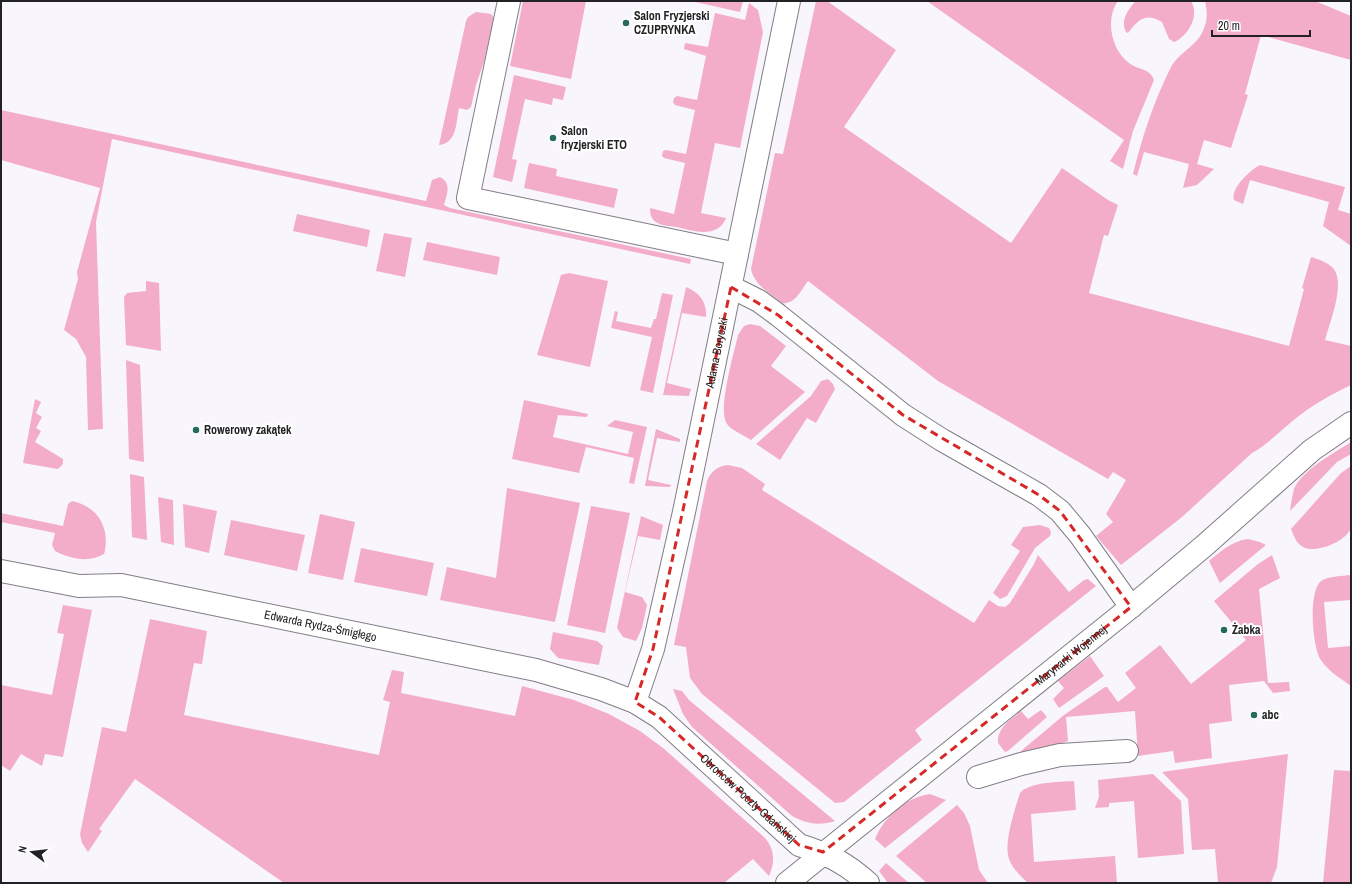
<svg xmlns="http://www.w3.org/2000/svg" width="1352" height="884" font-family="'Archivo Narrow',sans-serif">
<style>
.green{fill:#f4adc9}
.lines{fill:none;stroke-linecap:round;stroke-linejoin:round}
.minor-casing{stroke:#807e84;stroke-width:24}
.minor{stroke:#fff;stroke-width:22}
.marked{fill:none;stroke:#d62828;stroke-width:3;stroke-dasharray:8 5;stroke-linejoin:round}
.poi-dot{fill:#266a5c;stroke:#fff;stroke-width:1.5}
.labels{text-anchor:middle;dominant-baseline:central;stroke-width:4;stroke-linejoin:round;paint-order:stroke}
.poi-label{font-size:12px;font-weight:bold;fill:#222124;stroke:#fff;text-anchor:start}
.street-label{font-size:12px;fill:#222124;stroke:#fff}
</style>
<rect width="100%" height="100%" fill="#f8f5fd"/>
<path class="green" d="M 523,1 L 586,1 L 571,79 L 510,66 Z
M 691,1 L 743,1 L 740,12 Z
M 816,1 L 827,1 L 896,50 L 844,127 L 1011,243 L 1062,168 L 1108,200 L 1118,205 L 1108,236 L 1104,235 L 1089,293 L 1289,346 L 1304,289 L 1302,288 L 1311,257 C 1318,259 1327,262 1333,268 C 1346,283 1330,322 1325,340 L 1351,346 L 1351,385 C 1332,394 1312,405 1295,419 C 1281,430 1268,444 1252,453 L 1182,517 L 1121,565 L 1096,536 L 1113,522 L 1106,514 L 1126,480 L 1113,472 L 1108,479 L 938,381 L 808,281 C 801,290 795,305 782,303 C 770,293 754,285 751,269 L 775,153 L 783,154 Z
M 927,1 L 1118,1 C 1105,19 1111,50 1129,63 C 1138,70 1150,68 1154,80 L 1133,131 L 1123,169 L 1110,161 L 1124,140 Z
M 1136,1 L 1191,1 C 1200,16 1188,36 1174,42 L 1169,39 L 1162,22 C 1145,12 1138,20 1128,33 L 1126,32 C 1120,21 1128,9 1136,1 Z
M 1205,1 L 1315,1 L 1351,16 L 1351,60 L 1261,35 L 1245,94 L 1248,95 L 1231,148 L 1204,140 L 1197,164 L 1214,169 L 1197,185 L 1183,188 L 1189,164 L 1144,152 L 1137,176 L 1133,174 C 1142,137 1154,101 1171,67 C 1180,51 1198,46 1204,28 C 1208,19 1207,10 1205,1 Z
M 749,3 L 758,10 L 763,32 L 740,148 L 715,143 L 701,213 L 726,218 C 718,239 693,231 677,227 C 670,226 661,226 656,222 C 651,219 650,214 650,208 L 674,214 L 685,163 L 664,158 L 662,156 L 663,151 L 666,150 L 686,154 L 695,110 L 675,105 L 673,102 L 674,98 L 677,96 L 697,100 L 706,56 L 684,49 L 685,43 L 708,47 L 715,13 L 745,20 Z
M 476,12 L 491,14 L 494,18 L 484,62 L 476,85 L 471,107 L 467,110 L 459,108 C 456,123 457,143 439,145 L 466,21 L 468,17 Z
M 514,75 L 566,87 L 563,100 L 553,98 L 552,105 L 525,99 L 512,159 L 517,160 L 512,182 L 493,177 Z
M 1,110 L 426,201 L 432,180 L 440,177 C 452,183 447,194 444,205 L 450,208 L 691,259 L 690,264 L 112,139 L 96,222 L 103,429 L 88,430 L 86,357 L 76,339 L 64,330 L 78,279 L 77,272 L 100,188 L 1,160 Z
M 529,163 L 557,169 L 556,176 L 618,189 L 614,208 L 524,188 Z
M 1260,165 L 1345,187 L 1338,210 L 1351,214 L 1351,246 L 1323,226 L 1329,202 L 1250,180 L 1243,204 L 1234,200 C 1230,189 1250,170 1260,165 Z
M 297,214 L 370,230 L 367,247 L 293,231 Z
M 384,233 L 412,238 L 405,277 L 376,271 Z
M 427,242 L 500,257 L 497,275 L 423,260 Z
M 569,273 L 608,281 L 590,367 L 537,355 L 561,275 Z
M 146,281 L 159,283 L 161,351 L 126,345 L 124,297 L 127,293 L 146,291 Z
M 686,287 C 700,293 707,302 706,317 L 682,313 L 667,383 L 691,389 L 689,396 L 663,395 Z
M 662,293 L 673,295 L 653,393 L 640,390 L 652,337 L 611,328 L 615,311 L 618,312 L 616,321 L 651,328 L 654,319 L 656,319 Z
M 750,324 L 760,326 L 786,346 L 771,366 L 805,392 L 751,440 C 744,435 732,431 727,424 C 717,411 734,353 738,335 L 744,326 Z
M 126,360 L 140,365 L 144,462 L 129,459 Z
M 828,379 L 833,384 L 835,389 L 816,423 L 807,418 L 780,460 L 756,444 L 811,396 L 821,381 Z
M 35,399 L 41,402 L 36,413 L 42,417 L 36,428 L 41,431 L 35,442 L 63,459 L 63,464 L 58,469 L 23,463 Z
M 524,400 L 588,414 L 587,417 L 558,415 L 553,437 L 628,454 L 633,432 L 607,426 L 615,420 L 647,427 L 634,484 L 629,483 L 634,458 L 586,447 L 579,473 L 512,459 Z
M 656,429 L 680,439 L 680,442 L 657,438 L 648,480 L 671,485 L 670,487 L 645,486 Z
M 1351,442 L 1351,454 L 1337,462 L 1290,511 C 1291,504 1292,496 1294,489 C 1302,470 1334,453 1351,442 Z
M 728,465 L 742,468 L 765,484 L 762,490 L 974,623 L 989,600 L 998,606 L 1005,607 L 1010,603 L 1034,564 L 1038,555 L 1069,592 L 1084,580 L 1088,579 L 1096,586 L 915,730 L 922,740 L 844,802 L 835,803 L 702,694 L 690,678 L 686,647 L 674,645 L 707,481 C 711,471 718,466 728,465 Z
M 1351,466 C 1351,482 1351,497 1351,513 C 1351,517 1352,524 1351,528 C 1346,542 1315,554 1303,547 C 1296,543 1294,536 1291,529 L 1341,473 Z
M 130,474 L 144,477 L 147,540 L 132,537 Z
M 507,488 L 580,503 L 555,622 L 440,600 L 447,567 L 496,578 Z
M 158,497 L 173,500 L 174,545 L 161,542 Z
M 72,501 C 98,506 111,529 104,554 C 89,563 70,559 55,551 L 52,545 L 55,533 L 1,522 L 1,513 L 63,526 L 68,504 Z
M 183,504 L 217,511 L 209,553 L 185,547 Z
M 591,506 L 630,513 L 605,633 L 567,625 Z
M 320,514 L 355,522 L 343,580 L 308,573 Z
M 641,516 L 663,525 L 660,540 L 638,536 L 625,592 L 642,597 L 647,605 L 642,628 L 636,641 L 623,637 L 617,628 Z
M 231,520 L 305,535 L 297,571 L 224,555 Z
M 1040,525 L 1049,528 L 1051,532 L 1050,536 L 1035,548 L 1007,596 L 1000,599 L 993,593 L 1020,551 L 1011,545 L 1023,527 Z
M 1248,539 L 1260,542 L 1266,545 L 1220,583 L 1209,561 C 1221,551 1232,541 1248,539 Z
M 361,548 L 434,563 L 427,596 L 354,582 Z
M 1272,555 L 1280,578 L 1259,589 L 1268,683 L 1289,682 L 1290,691 L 1273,693 L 1264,681 L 1229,685 L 1232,721 L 1209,724 L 1212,758 L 1175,763 L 1173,751 L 1138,756 L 1135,711 L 1066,717 L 1068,741 L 1045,749 L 1020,755 L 1021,751 L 1064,715 L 1105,687 L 1107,687 L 1118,702 L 1136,688 L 1125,673 L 1160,645 L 1191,684 L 1246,640 L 1214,601 L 1258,564 Z
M 1351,575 L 1351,600 L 1324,602 L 1328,648 L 1351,646 L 1351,686 C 1340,678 1328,671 1321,660 C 1312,647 1308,591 1321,581 C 1329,576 1342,576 1351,575 Z
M 63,605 L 92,610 L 63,757 L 45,754 L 42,766 L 21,754 L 10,771 L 1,765 L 1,685 L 52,695 L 64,634 L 57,633 Z
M 150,619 L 207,631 L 202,664 L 194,663 L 184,715 L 379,755 L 390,702 L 383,700 L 392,670 L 404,672 L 401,693 L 515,716 L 522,686 L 574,700 L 609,714 L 640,731 L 663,748 L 765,838 C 775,850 775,862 769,876 L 753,859 L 724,883 L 284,883 L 135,779 L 99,829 L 102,831 L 88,852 L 82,843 L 80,834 L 102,727 L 126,732 Z
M 553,632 L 597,641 L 603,646 L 599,665 L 558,658 L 550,649 Z
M 1090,656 L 1104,676 L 1059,708 L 1053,699 L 1064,688 L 1058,681 Z
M 673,689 L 682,691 L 689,700 L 835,821 C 819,826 807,824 792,816 L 692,727 L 683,714 Z
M 1041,710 L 1047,717 L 1008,751 L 1005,752 L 998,743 C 997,727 1011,720 1021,711 L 1028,719 Z
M 1288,754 L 1277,867 L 1271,883 L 1218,883 L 1215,849 L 1192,850 L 1188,799 L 1162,772 Z
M 1334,770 L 1351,771 L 1351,883 L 1323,883 Z
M 1153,774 L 1181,801 L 1184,854 L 1138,858 L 1134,801 L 1109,803 L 1109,807 L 1095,808 L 1099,797 L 1098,780 Z
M 1074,781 L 1076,810 L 1031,814 L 1034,862 L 1115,856 L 1117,883 L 1028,883 C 1020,876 1010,866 1008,855 C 1005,839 1015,809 1020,793 C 1029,782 1059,782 1074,781 Z
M 930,794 L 946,800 L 885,848 L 875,839 C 884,817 906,797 930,794 Z
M 957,805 L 964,813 L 970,826 L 979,870 L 988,883 L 927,883 L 896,856 Z
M 886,863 L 909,883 L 888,883 L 879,871 Z"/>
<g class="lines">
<defs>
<g id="minor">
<path d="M 509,1 L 468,198 L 737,254"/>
<path d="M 731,287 L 759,301 L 778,315 L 903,415 L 942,440 L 1039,495 L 1060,511 L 1080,535 L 1131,607"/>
<path id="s1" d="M 1,571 L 79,586 L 121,585 L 536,670 L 601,689 L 635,702 L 659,717 L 799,845 C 828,854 846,863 868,883"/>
<path id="s2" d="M 635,702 L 653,649 L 684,512 L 789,1"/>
<path d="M 978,777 L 1021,764 L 1060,755 L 1127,751"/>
<path id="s3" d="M 787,883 L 1131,607 L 1204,546 L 1312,450 L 1351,423"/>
</g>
</defs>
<use href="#minor" class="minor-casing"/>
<use href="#minor" class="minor"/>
</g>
<path class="marked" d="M 731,287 L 778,315 L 903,415 L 1039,495 L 1060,511 L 1131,607 L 823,852 L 799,845 L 659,717 L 635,702 L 653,649 Z"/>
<g class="poi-dot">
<circle cx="626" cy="23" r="4"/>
<circle cx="553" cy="138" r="4"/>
<circle cx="196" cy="430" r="4"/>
<circle cx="1224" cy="630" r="4"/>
<circle cx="1254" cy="715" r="4"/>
</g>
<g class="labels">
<g class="poi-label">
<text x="634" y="16">Salon Fryzjerski<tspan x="634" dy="14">CZUPRYNKA</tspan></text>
<text x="561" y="131">Salon<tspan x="561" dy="14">fryzjerski ETO</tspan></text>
<text x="204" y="430">Rowerowy zakątek</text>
<text x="1232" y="630">Żabka</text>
<text x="1262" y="715">abc</text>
</g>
<g class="street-label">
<text stroke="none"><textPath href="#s2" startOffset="359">Adama Boryczki</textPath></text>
<text stroke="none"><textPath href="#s1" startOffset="325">Edwarda Rydza-Śmigłego</textPath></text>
<text stroke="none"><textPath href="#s3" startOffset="364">Marynarki Wojennej</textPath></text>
<text stroke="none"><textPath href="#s1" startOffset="798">Obrońców Poczty Gdańskiej</textPath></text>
</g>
</g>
<rect width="1352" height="884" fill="none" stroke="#222124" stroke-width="4"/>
<g transform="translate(32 852) rotate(285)" stroke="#ffffff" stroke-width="3" paint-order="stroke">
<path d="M0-3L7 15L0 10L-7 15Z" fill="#222124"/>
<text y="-6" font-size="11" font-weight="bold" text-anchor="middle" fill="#222124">N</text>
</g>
<path d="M1212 30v6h98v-6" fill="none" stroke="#222124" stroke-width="2"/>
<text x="1218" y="30" font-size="12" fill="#222124" stroke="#ffffff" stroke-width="3" paint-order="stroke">20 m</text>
</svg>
